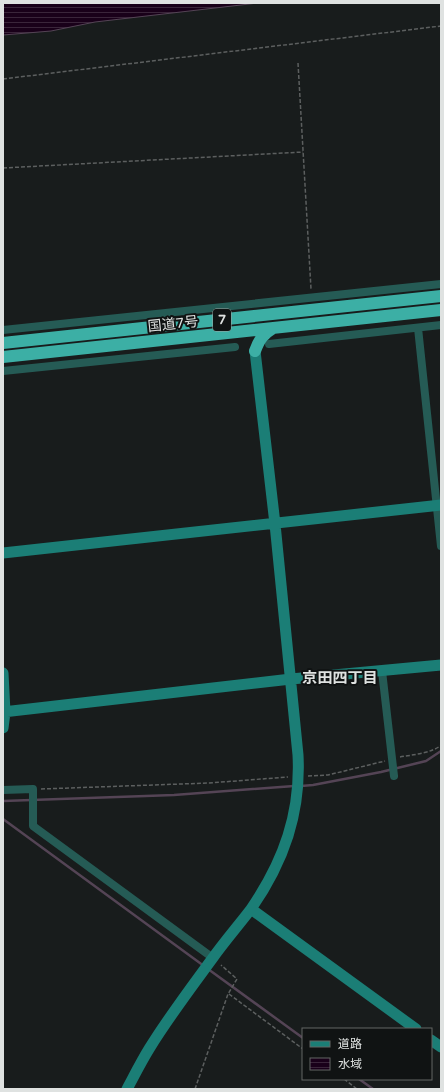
<svg xmlns="http://www.w3.org/2000/svg" width="444" height="1092" font-family="'Varela Round','Noto Sans JP',sans-serif">
<style>
.water{fill:url(#water-rules);stroke:#544455}
.lines{fill:none;stroke-linecap:round;stroke-linejoin:round}
.stream{stroke:#544455;stroke-width:2.5}
.path{stroke:#5c5f5f;stroke-width:1.5;stroke-dasharray:4 2;stroke-linecap:butt}
.street{stroke:#255b55;stroke-width:8}
.secondary{stroke:#1b7e76;stroke-width:11}
.highway{stroke:#3cafa5;stroke-width:12}
.labels{text-anchor:middle;dominant-baseline:central;stroke-width:4;stroke-linejoin:round;paint-order:stroke}
.shield{fill:#101313;stroke:#a1a4a3;stroke-width:1}
.shield-label{font-size:13px;font-weight:bold;fill:#dfe2e1}
.street-label{font-size:14px;fill:#dfe2e1;stroke:#101313}
.neighbourhood-label{font-size:15px;font-weight:bold;fill:#dfe2e1;stroke:#101313}
</style>
<defs>
<pattern id="water-rules" width="6" height="5" patternUnits="userSpaceOnUse"><rect width="6" height="5" fill="#190019"/><path d="M0 2.5h6" fill="none" stroke="#3a253a"/></pattern>
</defs>
<rect width="100%" height="100%" fill="#181c1c"/>
<path class="water" d="M 3,3 L 258,3 L 95,22 L 51,31 L 3,35 Z"/>
<g class="lines">
<path class="stream" d="M 301,786 L 313,785 L 381,772 L 426,761 L 441,751
M 3,801 L 174,795 L 294,786
M 3,819 L 204,966
M 208,969 L 303,1038
M 359,1079 L 373,1089"/>
<path class="path" d="M 298,63 L 311,289
M 3,79 L 441,26
M 3,168 L 303,152
M 400,757 C 411,755 433,753 441,745
M 308,776 L 328,775 L 385,761
M 41,789 L 209,783 L 288,777
M 229,994 L 303,1049
M 344,1079 L 357,1089
M 195,1089 L 228,994 L 237,979 L 221,965"/>
<path class="street" d="M 418,328 L 441,546
M 3,330 L 441,284
M 269,344 L 441,325
M 3,371 L 235,347
M 382,671 L 394,776
M 3,790 L 33,789 L 33,826 L 213,958"/>
<path class="secondary" d="M 3,553 L 441,505
M 3,673 L 5,712 L 3,728
M 3,712 L 291,679 L 441,665
M 251,909 L 416,1029
M 431,1040 L 441,1047
M 127,1089 C 134,1076 141,1062 149,1049 C 168,1018 190,989 212,959 C 224,942 238,926 251,909 C 284,861 301,813 298,755 L 275,524 L 255,351"/>
<path class="highway" d="M 3,343 L 441,296
M 255,351 C 259,340 263,334 273,328
M 3,357 L 441,310"/>
</g>
<g class="labels">
<rect class="shield" x="213" y="309" width="18" height="22" rx="3"/>
<g class="shield-label">
<text x="222" y="320">7</text>
</g>
<g class="street-label">
<text transform="translate(173 324) rotate(-6)">国道7号</text>
</g>
<g class="neighbourhood-label">
<text x="340" y="678">京田四丁目</text>
</g>
</g>
<rect width="444" height="1092" fill="none" stroke="#dfe2e1" stroke-width="8"/>
<rect x="302" y="1028" width="130" height="52" fill="#101313" stroke="#636665"/>
<rect x="310" y="1041" width="20" height="6" fill="#1b7e76" stroke="#636665"/>
<text x="338" y="1048" font-size="12" fill="#dfe2e1">道路</text>
<rect x="310" y="1058" width="20" height="12" fill="url(#water-rules)" stroke="#636665"/>
<text x="338" y="1068" font-size="12" fill="#dfe2e1">水域</text>
</svg>
